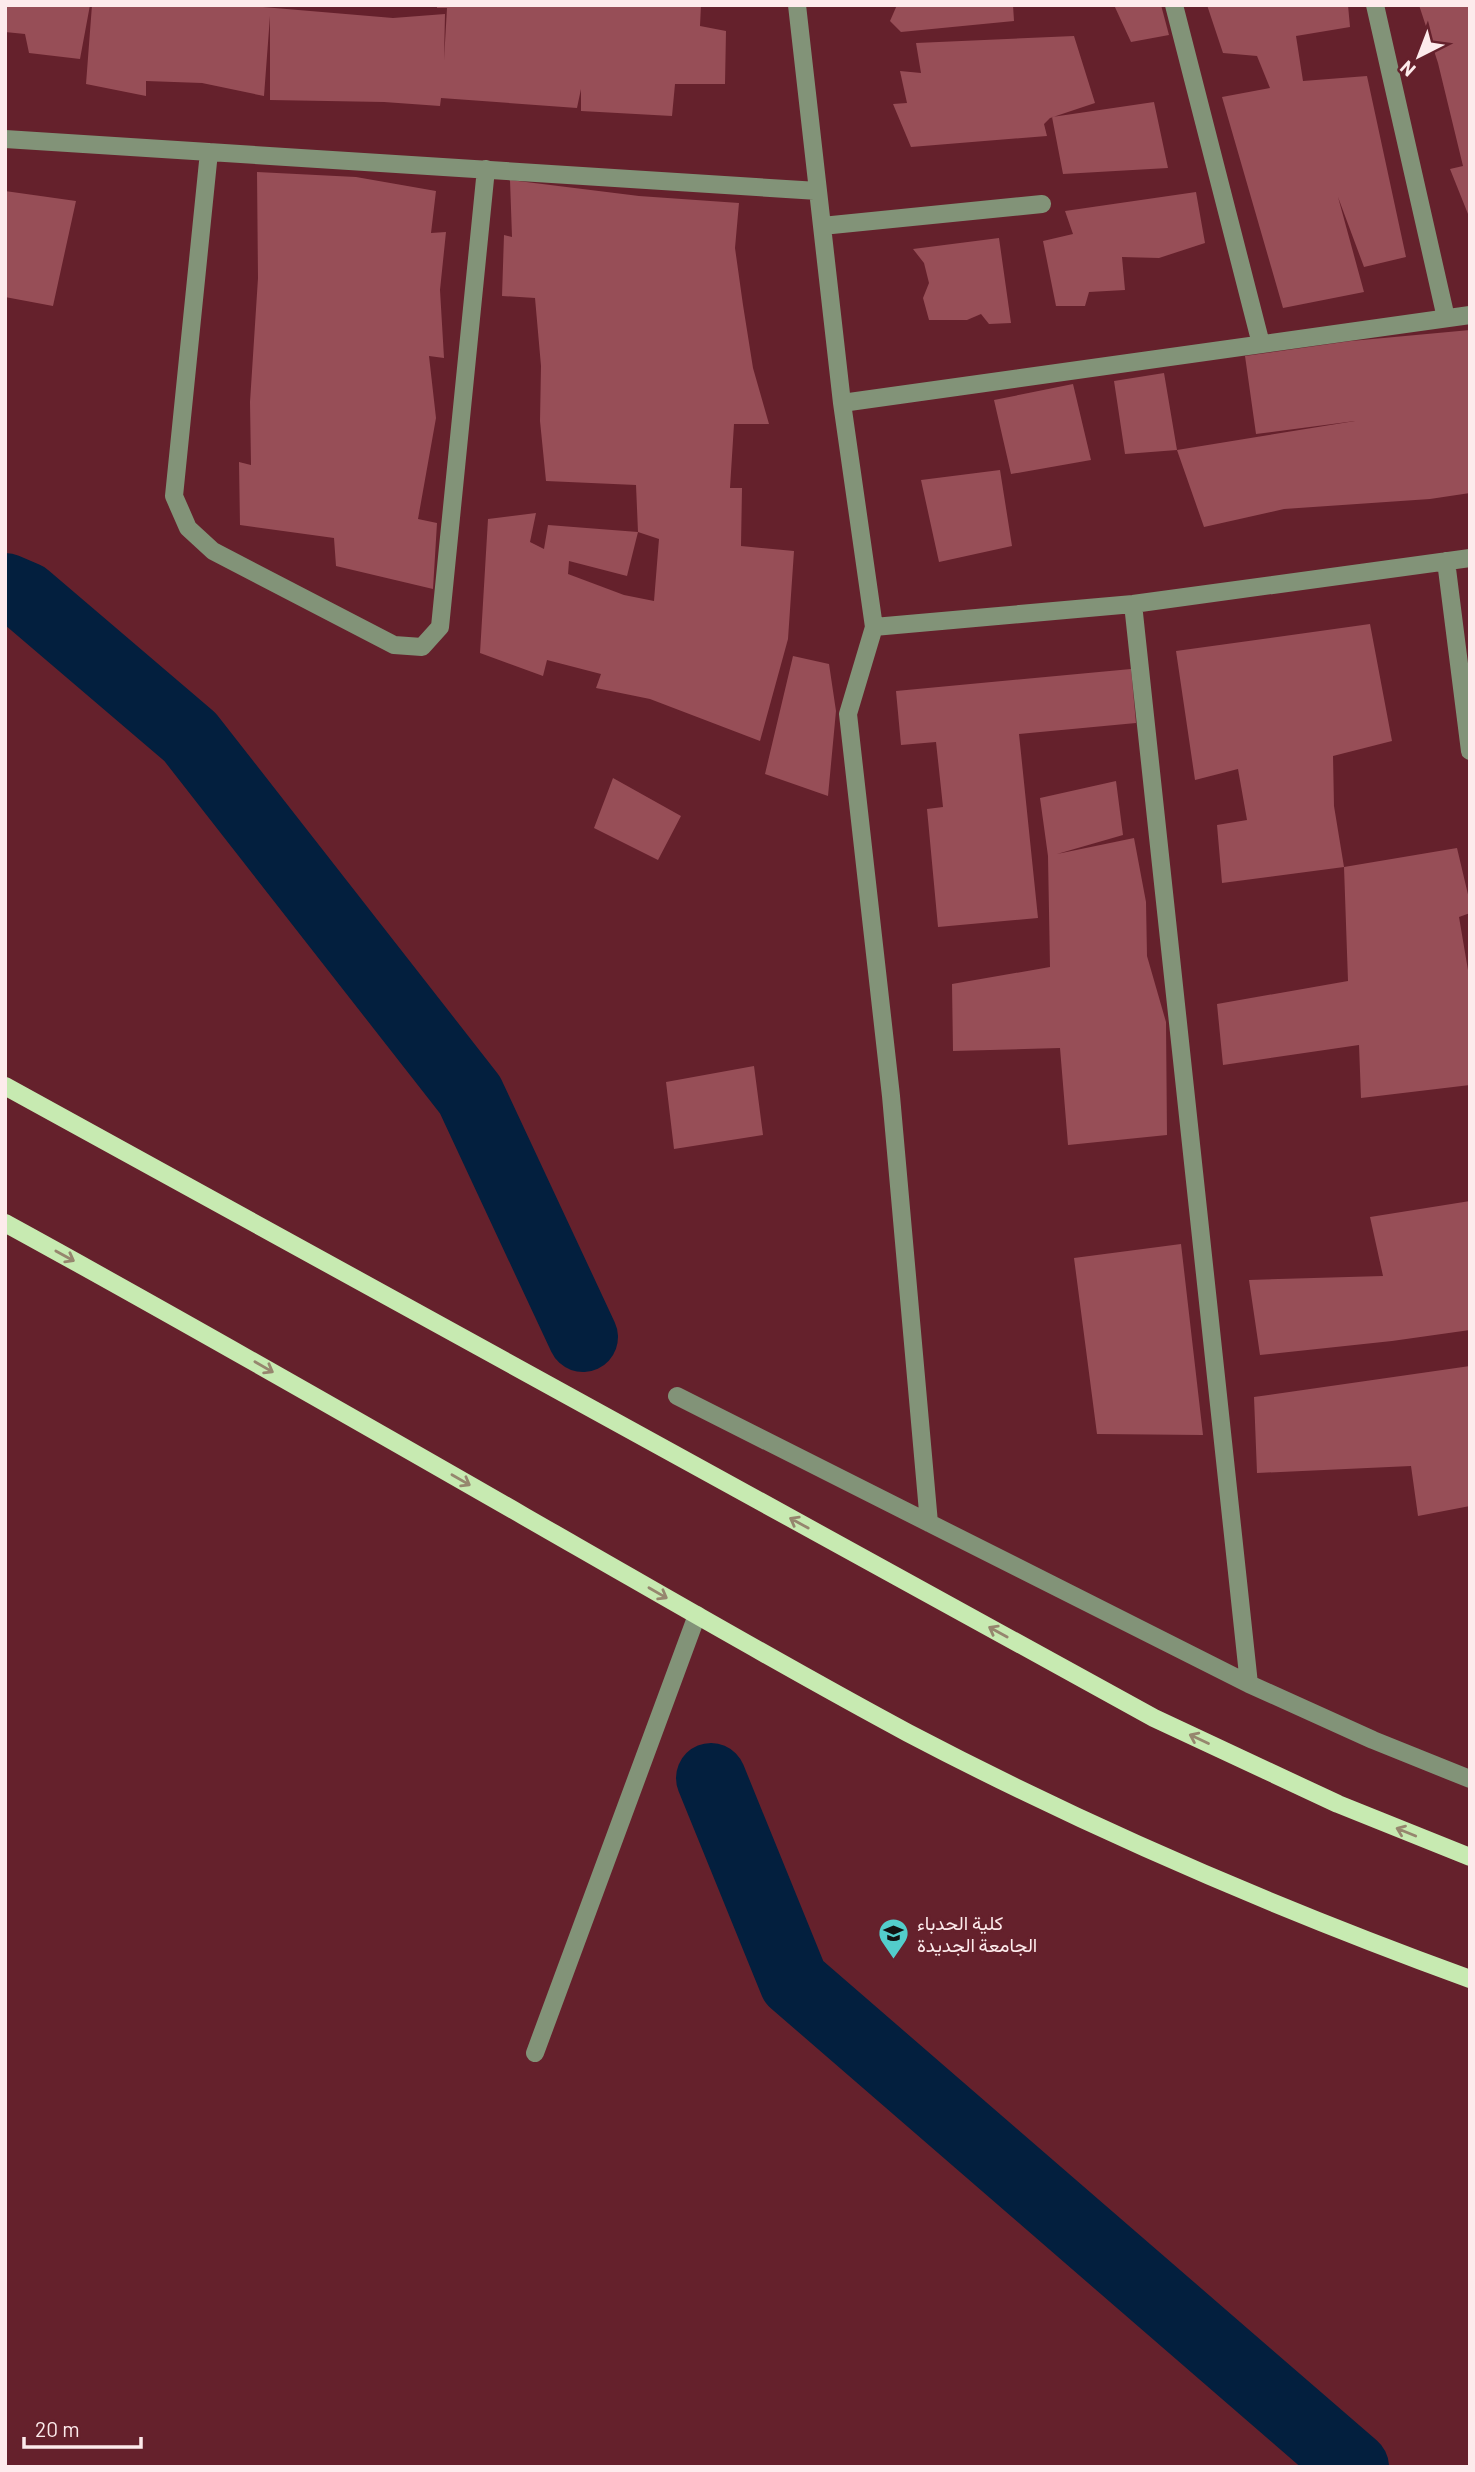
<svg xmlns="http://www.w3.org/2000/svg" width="1475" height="2472" font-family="Barlow,Vazirmatn,sans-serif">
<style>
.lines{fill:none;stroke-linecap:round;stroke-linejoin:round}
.river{stroke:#031f3e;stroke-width:70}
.building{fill:#974e57;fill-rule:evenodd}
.minor{stroke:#829378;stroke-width:18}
.major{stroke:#c7eab1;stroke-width:18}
.oneway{stroke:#96866e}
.labels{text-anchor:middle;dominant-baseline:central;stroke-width:6;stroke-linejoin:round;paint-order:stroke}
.poi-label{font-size:19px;fill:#fdebec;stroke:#65212c;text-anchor:start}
</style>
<rect width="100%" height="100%" fill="#65212c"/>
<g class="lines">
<path class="river" d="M 5,588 L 26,597 L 190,737 L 470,1095 L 583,1337
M 711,1778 L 794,1982 L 1354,2467"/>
</g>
<path class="building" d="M 5,5 L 90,5 L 80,59 L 29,53 L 25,34 L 5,32 Z
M 92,5 L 239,5 L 393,18 L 445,14 L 444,60 L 447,8 L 437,8 L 437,5 L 701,5 L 700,26 L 726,31 L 725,84 L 675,84 L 672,116 L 581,111 L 581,89 L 577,108 L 441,98 L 440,106 L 384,102 L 270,100 L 270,16 L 264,96 L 202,83 L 146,81 L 146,96 L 86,84 Z
M 897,5 L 1013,5 L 1014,21 L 901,32 L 890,21 Z
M 1114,5 L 1161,5 L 1169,35 L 1131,42 Z
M 1207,5 L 1348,5 L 1350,27 L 1296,36 L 1303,81 L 1367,76 L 1406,257 L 1364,267 L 1338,197 L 1364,292 L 1283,308 L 1222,97 L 1270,88 L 1257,56 L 1223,53 Z
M 1419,5 L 1470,5 L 1470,219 L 1450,169 L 1463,166 L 1438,63 Z
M 1074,36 L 1095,103 L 1050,118 L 1044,124 L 1047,136 L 911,147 L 893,104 L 907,103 L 900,71 L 921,73 L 916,43 Z
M 1154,102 L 1168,168 L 1063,174 L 1052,117 Z
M 257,172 L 356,177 L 436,191 L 431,233 L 446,232 L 440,290 L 444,358 L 429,356 L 436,418 L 418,519 L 437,523 L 433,589 L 336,566 L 334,538 L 240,525 L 239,462 L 251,465 L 250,402 L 258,278 Z
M 510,180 L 639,196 L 739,203 L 735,248 L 743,305 L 753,368 L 769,424 L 734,424 L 730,488 L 742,488 L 741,546 L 794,551 L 788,639 L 760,741 L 650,699 L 596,688 L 601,674 L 547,660 L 543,676 L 480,653 L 488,519 L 536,513 L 530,542 L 544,549 L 548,525 L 638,532 L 636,485 L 546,481 L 540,421 L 541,366 L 535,298 L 502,296 L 504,235 L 512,237 ZM 638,532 L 659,539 L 654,601 L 624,595 L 568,574 L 569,561 L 627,576 Z
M 5,191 L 76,201 L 53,306 L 5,297 Z
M 1196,192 L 1205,243 L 1159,258 L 1122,257 L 1125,290 L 1089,292 L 1085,306 L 1056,306 L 1043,241 L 1073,234 L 1065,211 Z
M 999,238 L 1011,323 L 989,324 L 981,314 L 967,320 L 929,320 L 923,298 L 929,283 L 924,263 L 913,249 Z
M 1470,330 L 1470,493 L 1430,499 L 1284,509 L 1204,527 L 1177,450 L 1125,454 L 1114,381 L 1164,373 L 1177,450 L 1355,421 L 1256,434 L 1245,356 L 1351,341 Z
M 1073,384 L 1091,460 L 1011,474 L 994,400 Z
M 1000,470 L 1012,546 L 939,562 L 921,480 Z
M 1370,624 L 1392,741 L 1333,756 L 1334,806 L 1344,867 L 1222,883 L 1217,825 L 1247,820 L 1238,769 L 1195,780 L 1176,651 Z
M 793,656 L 829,664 L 836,711 L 828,796 L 765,774 Z
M 1131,669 L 1136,723 L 1019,734 L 1038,918 L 938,927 L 927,809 L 943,807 L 936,742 L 901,745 L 896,691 Z
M 613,778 L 681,816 L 658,860 L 594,828 Z
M 1116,781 L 1123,835 L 1057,854 L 1134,838 L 1146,902 L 1147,956 L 1166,1022 L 1167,1135 L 1068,1145 L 1060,1048 L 953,1051 L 952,984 L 1050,967 L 1048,856 L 1040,798 Z
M 1457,848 L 1470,903 L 1470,913 L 1459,917 L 1470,982 L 1470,1085 L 1361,1098 L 1359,1045 L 1223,1065 L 1217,1004 L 1348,981 L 1344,867 Z
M 754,1066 L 763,1135 L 674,1149 L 666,1082 Z
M 1470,1201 L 1470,1330 L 1392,1341 L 1260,1355 L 1249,1280 L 1383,1276 L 1370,1217 Z
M 1181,1244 L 1203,1435 L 1097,1434 L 1074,1258 Z
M 1470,1366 L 1470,1506 L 1418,1516 L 1411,1466 L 1257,1473 L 1254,1397 Z"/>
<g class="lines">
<path class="minor" d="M 797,5 L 842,403 L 874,627 L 848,714 L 891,1096 L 929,1523
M 1174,5 L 1261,344
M 1375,5 L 1446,318
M 5,139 L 818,191
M 209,152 L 174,496 L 188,528 L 213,551 L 394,645 L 422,647 L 440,627 L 486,169
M 822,226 L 1042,204
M 842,403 L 1470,315
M 1446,561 L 1470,751
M 1133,604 L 1249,1684
M 874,627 L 1133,604 L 1470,558
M 677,1396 L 1249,1684 L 1373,1740 L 1470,1779
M 535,2053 L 697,1615"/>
<path class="major" d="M 5,1086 L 1154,1718 L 1338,1804 L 1470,1857
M 5,1223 C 197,1328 386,1437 576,1546 C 686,1609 796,1673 908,1733 C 1089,1828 1278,1909 1470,1979"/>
</g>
<defs><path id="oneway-shaft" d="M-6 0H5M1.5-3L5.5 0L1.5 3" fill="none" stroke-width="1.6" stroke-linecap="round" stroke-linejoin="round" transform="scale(1.75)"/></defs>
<g class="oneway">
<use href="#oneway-shaft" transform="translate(65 1256) rotate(29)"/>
<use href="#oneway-shaft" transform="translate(264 1367) rotate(30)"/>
<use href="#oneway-shaft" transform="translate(461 1480) rotate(30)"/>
<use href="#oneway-shaft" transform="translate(799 1523) rotate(-151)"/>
<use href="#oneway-shaft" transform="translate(658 1593) rotate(30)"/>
<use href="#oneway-shaft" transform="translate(998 1632) rotate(-151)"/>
<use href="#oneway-shaft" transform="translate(1199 1739) rotate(-155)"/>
<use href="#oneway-shaft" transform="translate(1406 1832) rotate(-158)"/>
</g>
<defs>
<symbol id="university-pin" viewBox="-11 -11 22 30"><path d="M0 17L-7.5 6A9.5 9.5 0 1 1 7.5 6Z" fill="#53cdcb" stroke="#65212c"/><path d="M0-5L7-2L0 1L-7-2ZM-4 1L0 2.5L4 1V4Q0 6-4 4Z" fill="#111"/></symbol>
</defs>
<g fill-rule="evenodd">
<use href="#university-pin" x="876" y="1916" width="35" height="47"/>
</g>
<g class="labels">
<g class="poi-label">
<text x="917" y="1922">كلية الحدباء<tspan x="917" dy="22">الجامعة الجديدة</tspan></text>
</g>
</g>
<rect width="1475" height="2472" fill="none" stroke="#fdebec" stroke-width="14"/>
<g transform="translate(1419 56) rotate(222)" stroke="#65212c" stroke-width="5" paint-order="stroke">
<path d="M0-5L12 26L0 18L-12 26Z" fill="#fdebec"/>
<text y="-10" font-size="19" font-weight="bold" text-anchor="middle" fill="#fdebec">N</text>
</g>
<path d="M24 2437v10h117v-10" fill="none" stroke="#fdebec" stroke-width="3.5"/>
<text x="35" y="2437" font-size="21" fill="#fdebec" stroke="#65212c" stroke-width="5" paint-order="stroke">20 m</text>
</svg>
